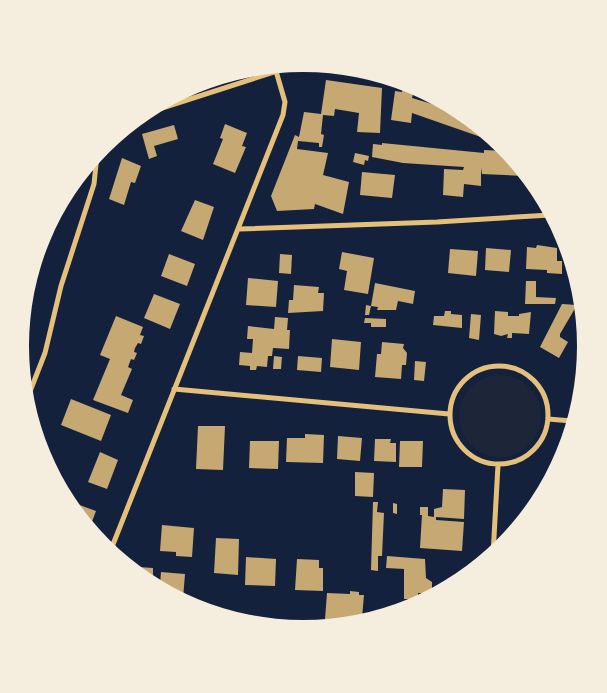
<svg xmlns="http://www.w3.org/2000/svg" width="607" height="693" font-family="'Fira Sans',sans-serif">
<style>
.green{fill:#1d2539}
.building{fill:#c6a872}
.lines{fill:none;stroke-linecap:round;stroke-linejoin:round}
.minor{stroke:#e5c07b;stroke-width:5}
</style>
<rect width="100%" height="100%" fill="#14213d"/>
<path class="green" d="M459 416a41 41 0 1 1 82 0a41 41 0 1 1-82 0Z"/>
<path class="building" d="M 326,80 L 382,88 L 380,133 L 357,132 L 359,113 L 335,109 L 334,116 L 323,115 L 321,134 L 324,135 L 322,147 L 319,147 L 319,143 L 298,141 L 297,149 L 328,153 L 323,175 L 349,182 L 343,214 L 315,204 L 314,209 L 277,211 L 271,196 L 295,135 L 299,137 L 304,112 L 321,114 Z
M 404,83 L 415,86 L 412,98 L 449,109 L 498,143 L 412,113 L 411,123 L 391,120 L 395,91 L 402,92 Z
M 225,124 L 247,133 L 242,146 L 246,147 L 235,173 L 213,164 L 223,139 L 220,138 Z
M 174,125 L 178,139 L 154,146 L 157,156 L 149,159 L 142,134 Z
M 382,143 L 484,153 L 484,150 L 505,151 L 505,147 L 524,176 L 482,174 L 481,168 L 481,186 L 464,184 L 463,197 L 443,195 L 444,169 L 463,170 L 464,167 L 403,163 L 372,157 L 373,144 L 382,145 Z
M 355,153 L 369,156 L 368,161 L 365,160 L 364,165 L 353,162 Z
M 122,158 L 141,166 L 135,183 L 131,182 L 124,205 L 109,199 Z
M 362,172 L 395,175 L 392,198 L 360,195 Z
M 195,200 L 214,207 L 203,240 L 181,231 Z
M 537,245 L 557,248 L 557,261 L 562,261 L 562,274 L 547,273 L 547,270 L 526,269 L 527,247 L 536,248 Z
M 486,248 L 511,250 L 509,272 L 485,270 Z
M 450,249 L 478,251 L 476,276 L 448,273 Z
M 342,252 L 374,258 L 368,294 L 344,290 L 347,271 L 339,269 Z
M 169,254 L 195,264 L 187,286 L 161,276 Z
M 280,254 L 292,255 L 291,274 L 279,273 Z
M 248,278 L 278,281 L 276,307 L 246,305 Z
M 526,281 L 536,281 L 536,297 L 556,298 L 555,304 L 525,304 Z
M 375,283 L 415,291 L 413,304 L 398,301 L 396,310 L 377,310 L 378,307 L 371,306 Z
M 294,285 L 319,287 L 318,293 L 324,293 L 323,311 L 288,313 L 289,300 L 293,300 Z
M 154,294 L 180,304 L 170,329 L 144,318 Z
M 562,304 L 577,305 L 560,334 L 560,337 L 568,342 L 559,358 L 540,347 Z
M 366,305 L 371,306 L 369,315 L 365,315 Z
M 445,311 L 451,311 L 451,314 L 462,315 L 462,328 L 433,325 L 434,316 L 444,316 Z
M 495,311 L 508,312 L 508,316 L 519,316 L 519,314 L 531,312 L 529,334 L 512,333 L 512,338 L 507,338 L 508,334 L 501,336 L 494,334 Z
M 471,314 L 481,315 L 479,340 L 469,338 Z
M 116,316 L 143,327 L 140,335 L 144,336 L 141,344 L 138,343 L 135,348 L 134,352 L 137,353 L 134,360 L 131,359 L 128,367 L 132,369 L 121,395 L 133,400 L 128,413 L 93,400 L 110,359 L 100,355 Z
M 275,317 L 288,318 L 287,330 L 290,330 L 289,349 L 273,348 L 272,356 L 268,356 L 267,367 L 257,366 L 256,370 L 250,370 L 250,366 L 239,365 L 240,352 L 252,353 L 253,339 L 247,339 L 248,326 L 274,329 Z
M 365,318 L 386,319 L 386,327 L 371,327 L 371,323 L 364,323 Z
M 332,339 L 361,342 L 359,370 L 330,367 Z
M 382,342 L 404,344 L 403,348 L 407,353 L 406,365 L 402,365 L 401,379 L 375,377 L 377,354 L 381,354 Z
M 274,356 L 282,357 L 281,369 L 273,369 Z
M 298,356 L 322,358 L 321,372 L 297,370 Z
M 415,361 L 426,362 L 424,381 L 414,380 Z
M 71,399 L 111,415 L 101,441 L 61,425 Z
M 198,426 L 225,426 L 223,470 L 196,469 Z
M 305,434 L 324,435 L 323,463 L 286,462 L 287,438 L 305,438 Z
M 338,436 L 362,438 L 360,461 L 337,459 Z
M 375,439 L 391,439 L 390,443 L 396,443 L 396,462 L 374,461 Z
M 250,441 L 279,441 L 278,469 L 249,468 Z
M 400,441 L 423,441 L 422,467 L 399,467 Z
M 100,452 L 118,460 L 107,489 L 88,482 Z
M 355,472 L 374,473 L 373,497 L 355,496 Z
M 443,489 L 465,490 L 464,519 L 436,517 L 436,520 L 464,522 L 462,551 L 420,548 L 422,515 L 420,515 L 420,507 L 428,507 L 428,516 L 434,517 L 434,509 L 442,507 Z
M 373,502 L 378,502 L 377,512 L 384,513 L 382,556 L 378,556 L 378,571 L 371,570 Z
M 74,503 L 96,511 L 90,527 L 89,525 Z
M 393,503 L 397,504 L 397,514 L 393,513 Z
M 162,525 L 194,528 L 192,557 L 176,556 L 176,552 L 160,551 Z
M 216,538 L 239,539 L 238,575 L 214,573 Z
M 387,556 L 425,559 L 426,578 L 432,582 L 432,590 L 429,590 L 429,593 L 418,593 L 418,599 L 404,599 L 404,569 L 386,568 Z
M 246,557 L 276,559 L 275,586 L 245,585 Z
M 297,559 L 319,560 L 319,568 L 323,568 L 323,591 L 295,590 Z
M 138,567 L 153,568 L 153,580 L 137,570 Z
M 161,572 L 185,574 L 183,599 L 160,585 Z
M 350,591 L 359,592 L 359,595 L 364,595 L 362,618 L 337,623 L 336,619 L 325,619 L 327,593 L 350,594 Z"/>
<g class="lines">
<path class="minor" d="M 159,109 L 302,63
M 239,229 L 437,222 L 550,215
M450 415a49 49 0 1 1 98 0a49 49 0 1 1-98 0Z
M 174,389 L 449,414
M 29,394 L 45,353 L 61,286 L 94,184 L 97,155
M 548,419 L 572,421
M 110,552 L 283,115 L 285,102 L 276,71
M 493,555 L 498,465"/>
</g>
<path d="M0 0H607V693H0ZM29 346a274 274 0 1 1 548 0a274 274 0 1 1-548 0Z" fill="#f5edde" fill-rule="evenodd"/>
</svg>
